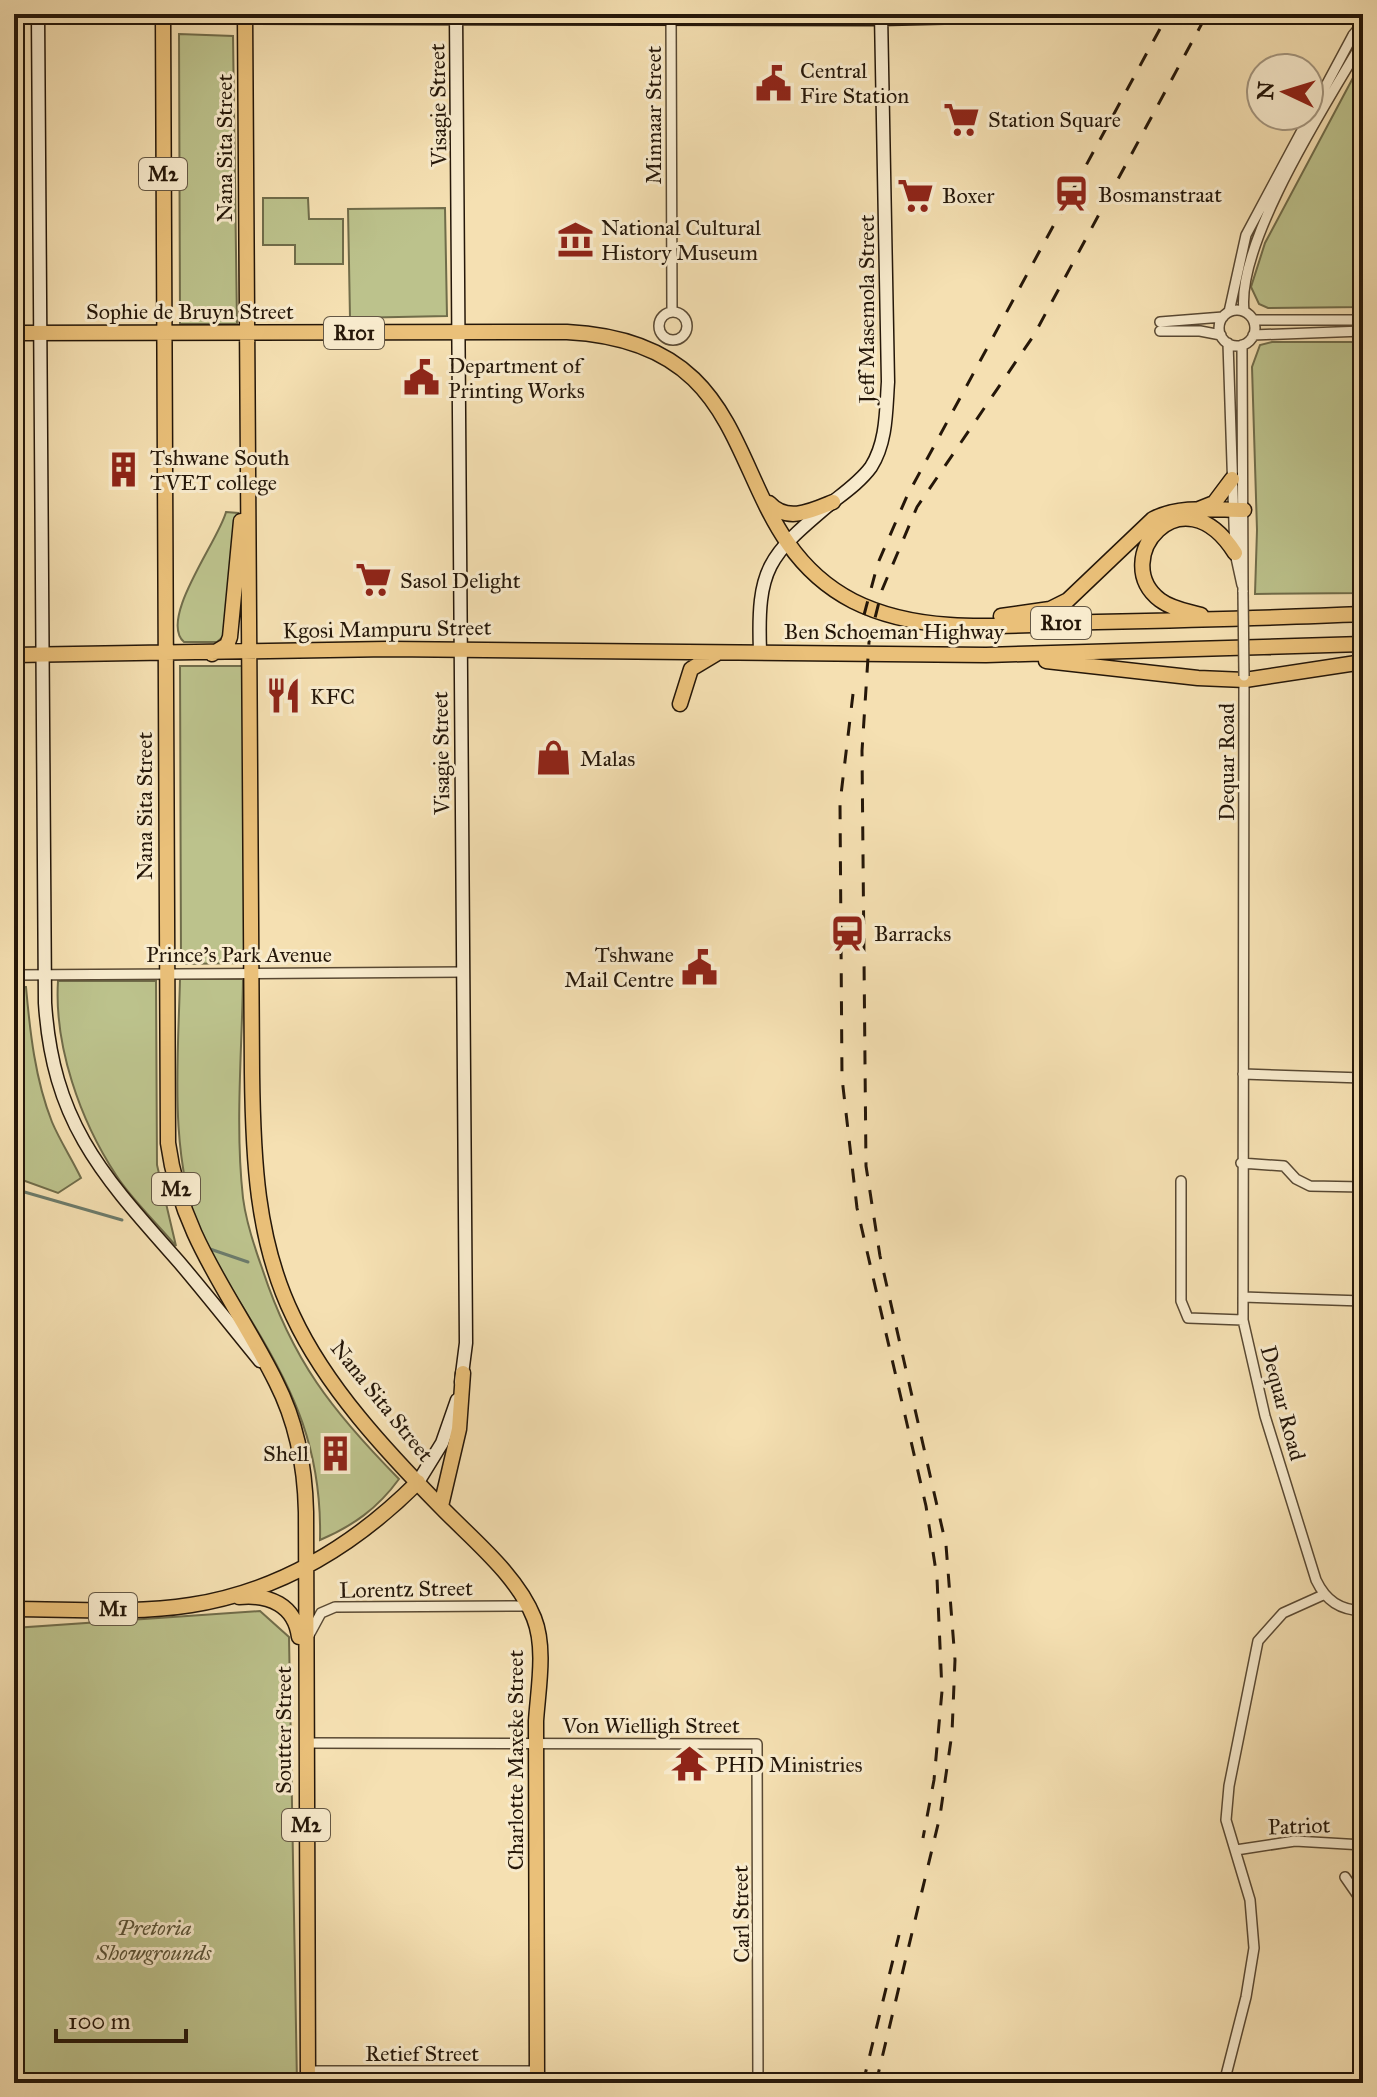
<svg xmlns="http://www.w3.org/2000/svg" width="1377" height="2097" font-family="'IM FELL Great Primer',serif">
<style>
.green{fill:#bcc28c;stroke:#706c4a;stroke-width:2}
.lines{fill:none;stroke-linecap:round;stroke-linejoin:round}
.stream{stroke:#6c7b6b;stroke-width:3}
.street-casing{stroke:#594933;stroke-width:12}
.secondary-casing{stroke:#251709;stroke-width:15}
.primary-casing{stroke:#251709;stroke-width:17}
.street{stroke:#f8ebcd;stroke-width:9}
.secondary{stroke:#f8ebcd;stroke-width:12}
.primary{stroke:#eac079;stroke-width:14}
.rail{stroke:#251709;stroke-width:3;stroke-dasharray:14 14;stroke-linecap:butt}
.street-bridge-casing{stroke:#594933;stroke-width:12;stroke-linecap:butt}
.street-bridge{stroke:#f8ebcd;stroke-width:9}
.labels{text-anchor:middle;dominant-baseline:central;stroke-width:6;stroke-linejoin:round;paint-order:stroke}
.shield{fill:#f8ebcd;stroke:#645744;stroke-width:2}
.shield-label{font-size:20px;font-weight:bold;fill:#251709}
.poi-label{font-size:22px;fill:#251709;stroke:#f8ebcd;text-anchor:start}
.street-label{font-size:22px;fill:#251709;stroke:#f8ebcd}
.park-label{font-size:22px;font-style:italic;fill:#5a5337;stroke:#f8ebcd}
</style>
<rect width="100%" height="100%" fill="#f5e0b2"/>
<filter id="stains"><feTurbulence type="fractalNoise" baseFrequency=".0025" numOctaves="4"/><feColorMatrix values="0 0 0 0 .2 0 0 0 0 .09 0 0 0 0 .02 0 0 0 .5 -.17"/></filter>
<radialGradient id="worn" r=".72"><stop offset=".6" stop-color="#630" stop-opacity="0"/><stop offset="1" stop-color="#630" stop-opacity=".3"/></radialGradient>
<path class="green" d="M 179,34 L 233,36 L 237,324 L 180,324 Z
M 1363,59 L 1363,307 L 1268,308 L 1259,304 L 1251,287 L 1265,243 Z
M 263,198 L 308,198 L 309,219 L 343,219 L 343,264 L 295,264 L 295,245 L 263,245 Z
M 445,208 L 447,316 L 350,318 L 348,209 Z
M 1272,342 L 1363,342 L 1363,593 L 1255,594 L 1257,530 L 1252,367 L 1260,345 Z
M 226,512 L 238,513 L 224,636 L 217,642 L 184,642 C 158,619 219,540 226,512 Z
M 180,666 L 244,666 L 244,963 L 181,964 Z
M 180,979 L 243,979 C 242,1051 235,1126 243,1198 C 246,1221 254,1246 262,1268 C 292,1360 332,1411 399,1479 C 378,1508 353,1526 320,1540 C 322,1451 295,1391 249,1317 C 233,1290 212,1262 200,1233 C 169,1153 178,1063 180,979 Z
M 58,981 L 156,981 L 157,1165 L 176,1246 C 157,1223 132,1200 116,1175 C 80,1120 54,1046 58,981 Z
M 14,987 L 26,987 C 30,1032 35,1079 52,1122 C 60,1141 72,1159 81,1178 L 58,1193 L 14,1177 Z
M 260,1611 L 289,1637 L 297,2083 L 14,2083 L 14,1628 Z"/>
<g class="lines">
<path class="stream" d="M 14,1189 L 122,1220
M 210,1249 L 248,1262"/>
<defs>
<path id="street" d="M 671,14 L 672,311
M1219 328a18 18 0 1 1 36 0a18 18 0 1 1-36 0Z
M 1244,311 C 1236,243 1326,104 1363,41
M659 326a14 14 0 1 1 28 0a14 14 0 1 1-28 0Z
M 1229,312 L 1246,235 L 1353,35 L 1363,23
M 1253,320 L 1363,320
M 1160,322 L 1223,317
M 1160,331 L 1200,331 L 1221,335
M 1253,335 L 1363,331
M 1228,343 L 1235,553 L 1242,585
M 1242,345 L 1243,592
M 1244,676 L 1243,1320 L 1265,1416 L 1316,1580 C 1326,1601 1340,1610 1363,1611
M 14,975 L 464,972
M 1243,1074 L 1363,1078
M 1241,1163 L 1284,1166 L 1296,1179 L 1310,1186 L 1363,1187
M 1181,1181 L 1181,1301 L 1188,1318 L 1243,1320
M 1243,1297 L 1363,1301
M 308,1637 L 321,1613 L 335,1607 L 527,1606
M 306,1743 L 757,1744 L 758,2083
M 1236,1850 L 1295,1841 L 1363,1845
M 1345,1877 L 1363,1903
M 307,2071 L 537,2071
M 1224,2083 L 1246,1997 L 1254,1948 L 1250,1900 L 1226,1820 L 1229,1786 L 1258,1641 L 1283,1613 L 1323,1595"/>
<path id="secondary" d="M 38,14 L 45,1003 C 53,1124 103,1176 179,1262 C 207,1295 233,1328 260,1361
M 456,14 L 466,1343 L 461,1382
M 14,17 L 881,19 L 1089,14
M 760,651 C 757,568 768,556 830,504 C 844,493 860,482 871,467 C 887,442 886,410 888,382 L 881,14
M 418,1482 L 442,1443 L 457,1400"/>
<path id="primary" d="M 163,14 L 168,1143 C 181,1239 235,1299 276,1382 C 297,1423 305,1466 306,1512 L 308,2083
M 245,14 L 252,1073 C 253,1156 256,1240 293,1316 C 326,1387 387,1452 441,1507 C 473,1540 517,1575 534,1618 C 546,1648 538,1690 536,1721 L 537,2083
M 213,16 L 216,14
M 14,333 L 567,332 C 779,343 714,529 853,601 C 926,638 1018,624 1097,622 C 1186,620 1274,618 1363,614
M 769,503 C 787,523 811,511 833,502
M 1199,509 L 1214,503 L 1232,479
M 1201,615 C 1187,611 1172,609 1160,600 C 1108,560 1182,469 1235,553
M 1001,616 L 1050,609 L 1068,600 L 1153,519 C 1181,505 1214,510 1244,510
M 212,654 L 227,645 L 230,637 L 241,521
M 14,655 L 388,649 L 986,655 L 1363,644
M 1046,661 L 1198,678 L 1245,680 L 1363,662
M 680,704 L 691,669 L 716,654
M 441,1506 L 459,1429 L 463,1373
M 239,1597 C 269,1594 295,1605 299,1637
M 14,1609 C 72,1609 134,1614 191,1605 C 280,1591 356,1544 418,1482"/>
</defs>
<use href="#street" class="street-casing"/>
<use href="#secondary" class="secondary-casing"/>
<use href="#primary" class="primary-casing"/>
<use href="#street" class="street"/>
<use href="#secondary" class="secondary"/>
<use href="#primary" class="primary"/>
<path class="rail" d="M 864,615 L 878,563 L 907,496 L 1168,14
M 853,694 L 840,803 L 842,1078 L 857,1208 L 926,1506 L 937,1578 L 942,1691 L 934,1780 L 923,1838
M 863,2083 L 899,1935
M 876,2083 L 940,1816 L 952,1733 L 955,1660 L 946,1545 L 880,1256 L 866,1166 L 862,751 L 869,642 L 882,590 L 917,507 L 1034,335 L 1207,14"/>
<defs>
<path id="street-bridge" d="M 1243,592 L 1244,676"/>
</defs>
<use href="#street-bridge" class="street-bridge-casing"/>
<use href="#street-bridge" class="street-bridge"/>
</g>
<defs>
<symbol id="civic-bare" viewBox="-9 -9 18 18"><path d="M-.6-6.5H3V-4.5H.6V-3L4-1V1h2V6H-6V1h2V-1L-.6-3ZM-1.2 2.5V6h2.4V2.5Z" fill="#8f2418" stroke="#f8ebcd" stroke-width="2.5" paint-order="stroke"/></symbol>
<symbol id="supermarket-bare" viewBox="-9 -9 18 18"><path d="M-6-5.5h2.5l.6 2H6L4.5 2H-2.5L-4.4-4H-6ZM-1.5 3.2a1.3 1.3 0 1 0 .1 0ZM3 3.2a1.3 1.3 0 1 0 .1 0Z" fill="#8f2418" stroke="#f8ebcd" stroke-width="2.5" paint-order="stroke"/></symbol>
<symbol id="station-bare" viewBox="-9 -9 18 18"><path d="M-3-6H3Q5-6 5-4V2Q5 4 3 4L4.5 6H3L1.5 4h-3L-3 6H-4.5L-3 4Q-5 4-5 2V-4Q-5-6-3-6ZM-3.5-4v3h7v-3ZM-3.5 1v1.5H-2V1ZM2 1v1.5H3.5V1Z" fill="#8f2418" stroke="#f8ebcd" stroke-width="2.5" paint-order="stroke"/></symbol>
<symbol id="museum-bare" viewBox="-9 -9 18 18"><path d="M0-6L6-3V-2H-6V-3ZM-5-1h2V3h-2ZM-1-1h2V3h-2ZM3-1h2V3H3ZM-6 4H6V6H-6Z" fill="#8f2418" stroke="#f8ebcd" stroke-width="2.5" paint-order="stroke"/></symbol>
<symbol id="building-bare" viewBox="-9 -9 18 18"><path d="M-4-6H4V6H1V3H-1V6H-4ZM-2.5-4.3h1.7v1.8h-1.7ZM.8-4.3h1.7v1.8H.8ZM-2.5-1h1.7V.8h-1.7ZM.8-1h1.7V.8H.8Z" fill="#8f2418" stroke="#f8ebcd" stroke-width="2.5" paint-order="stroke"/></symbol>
<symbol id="restaurant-bare" viewBox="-9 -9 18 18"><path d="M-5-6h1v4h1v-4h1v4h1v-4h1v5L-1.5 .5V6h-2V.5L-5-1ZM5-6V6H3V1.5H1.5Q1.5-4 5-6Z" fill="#8f2418" stroke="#f8ebcd" stroke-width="2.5" paint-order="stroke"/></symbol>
<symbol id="shop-bare" viewBox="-9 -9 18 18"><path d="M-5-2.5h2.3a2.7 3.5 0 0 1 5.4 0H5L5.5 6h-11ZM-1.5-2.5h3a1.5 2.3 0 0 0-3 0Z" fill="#8f2418" stroke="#f8ebcd" stroke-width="2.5" paint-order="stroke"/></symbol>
<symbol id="temple-bare" viewBox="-9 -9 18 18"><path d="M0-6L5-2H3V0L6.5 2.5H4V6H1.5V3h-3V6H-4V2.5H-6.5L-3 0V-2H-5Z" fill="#8f2418" stroke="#f8ebcd" stroke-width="2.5" paint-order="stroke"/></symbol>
</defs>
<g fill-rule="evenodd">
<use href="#civic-bare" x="748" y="58" width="51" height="51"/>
<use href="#supermarket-bare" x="936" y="94" width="51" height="51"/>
<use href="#station-bare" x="1046" y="168" width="51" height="51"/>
<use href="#supermarket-bare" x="890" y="170" width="51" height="51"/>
<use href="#museum-bare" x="550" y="214" width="51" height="51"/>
<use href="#civic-bare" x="396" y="352" width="51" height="51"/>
<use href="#building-bare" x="98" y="444" width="51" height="51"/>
<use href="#supermarket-bare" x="348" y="554" width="51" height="51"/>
<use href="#restaurant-bare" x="258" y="670" width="51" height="51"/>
<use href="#shop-bare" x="528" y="732" width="51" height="51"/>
<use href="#station-bare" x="822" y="908" width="51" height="51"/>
<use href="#civic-bare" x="674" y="942" width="51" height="51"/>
<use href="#building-bare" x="310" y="1428" width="51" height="51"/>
<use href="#temple-bare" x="664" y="1738" width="51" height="51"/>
</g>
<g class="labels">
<g class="shield">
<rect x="139" y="158" width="48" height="32" rx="6"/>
<rect x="324" y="317" width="60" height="32" rx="6"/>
<rect x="1031" y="607" width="60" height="32" rx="6"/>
<rect x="152" y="1173" width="48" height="32" rx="6"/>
<rect x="89" y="1593" width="48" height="32" rx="6"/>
<rect x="282" y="1809" width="48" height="32" rx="6"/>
</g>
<g class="shield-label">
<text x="163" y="174">M2</text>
<text x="354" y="333">R101</text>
<text x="1061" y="623">R101</text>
<text x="176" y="1189">M2</text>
<text x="113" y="1609">M1</text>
<text x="306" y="1825">M2</text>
</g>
<g class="poi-label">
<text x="800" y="70">Central<tspan x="800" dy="25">Fire Station</tspan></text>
<text x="988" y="119">Station Square</text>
<text x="1098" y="194">Bosmanstraat</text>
<text x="942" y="195">Boxer</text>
<text x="601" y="227">National Cultural<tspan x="601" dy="25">History Museum</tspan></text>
<text x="448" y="365">Department of<tspan x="448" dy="25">Printing Works</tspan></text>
<text x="150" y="457">Tshwane South<tspan x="150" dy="25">TVET college</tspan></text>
<text x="400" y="580">Sasol Delight</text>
<text x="310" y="696">KFC</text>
<text x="580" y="758">Malas</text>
<text x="874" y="933">Barracks</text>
<text x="674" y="954" text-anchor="end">Tshwane<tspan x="674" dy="25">Mail Centre</tspan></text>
<text x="309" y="1453" text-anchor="end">Shell</text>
<text x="715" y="1764">PHD Ministries</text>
</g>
<g class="street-label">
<text transform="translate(438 105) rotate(-91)">Visagie Street</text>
<text transform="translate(653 115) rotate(-90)">Minnaar Street</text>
<text transform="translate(224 148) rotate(-90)">Nana Sita Street</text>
<text transform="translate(866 309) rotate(-90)">Jeff Masemola Street</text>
<text x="190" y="311">Sophie de Bruyn Street</text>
<text transform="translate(387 629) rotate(-1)">Kgosi Mampuru Street</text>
<text x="894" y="631">Ben Schoeman Highway</text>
<text transform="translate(441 753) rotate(-91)">Visagie Street</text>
<text transform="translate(1226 762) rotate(-90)">Dequar Road</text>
<text transform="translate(144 806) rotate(-90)">Nana Sita Street</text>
<text x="239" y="954">Prince's Park Avenue</text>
<text transform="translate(382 1401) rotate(51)">Nana Sita Street</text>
<text transform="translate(1283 1403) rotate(75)">Dequar Road</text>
<text transform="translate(406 1589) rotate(-1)">Lorentz Street</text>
<text x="651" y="1725">Von Wielligh Street</text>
<text transform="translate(283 1730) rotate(-90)">Soutter Street</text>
<text transform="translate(515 1760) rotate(-90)">Charlotte Maxeke Street</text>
<text transform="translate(1299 1826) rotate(-2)">Patriot</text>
<text transform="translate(741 1914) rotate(-91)">Carl Street</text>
<text x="422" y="2053">Retief Street</text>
</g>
<g class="park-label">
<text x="154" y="1927">Pretoria<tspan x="154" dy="25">Showgrounds</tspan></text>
</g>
</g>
<rect width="1377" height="2097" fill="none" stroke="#f5e0b2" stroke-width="48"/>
<rect x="16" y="16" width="1345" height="2065" fill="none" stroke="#251709" stroke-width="4"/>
<rect x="24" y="24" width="1329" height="2049" fill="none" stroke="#251709" stroke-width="2"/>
<g transform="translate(1285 92) rotate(274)"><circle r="38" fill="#f8ebcd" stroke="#a4967f" stroke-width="2"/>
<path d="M0-6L14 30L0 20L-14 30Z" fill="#8f2418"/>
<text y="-12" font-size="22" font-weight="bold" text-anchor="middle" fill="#251709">N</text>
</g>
<path d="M56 2029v12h130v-12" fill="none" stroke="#251709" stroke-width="4"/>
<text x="68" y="2029" font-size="24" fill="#251709" stroke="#f8ebcd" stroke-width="6" paint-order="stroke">100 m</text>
<rect width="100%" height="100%" filter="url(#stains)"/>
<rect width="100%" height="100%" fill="url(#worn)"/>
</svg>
